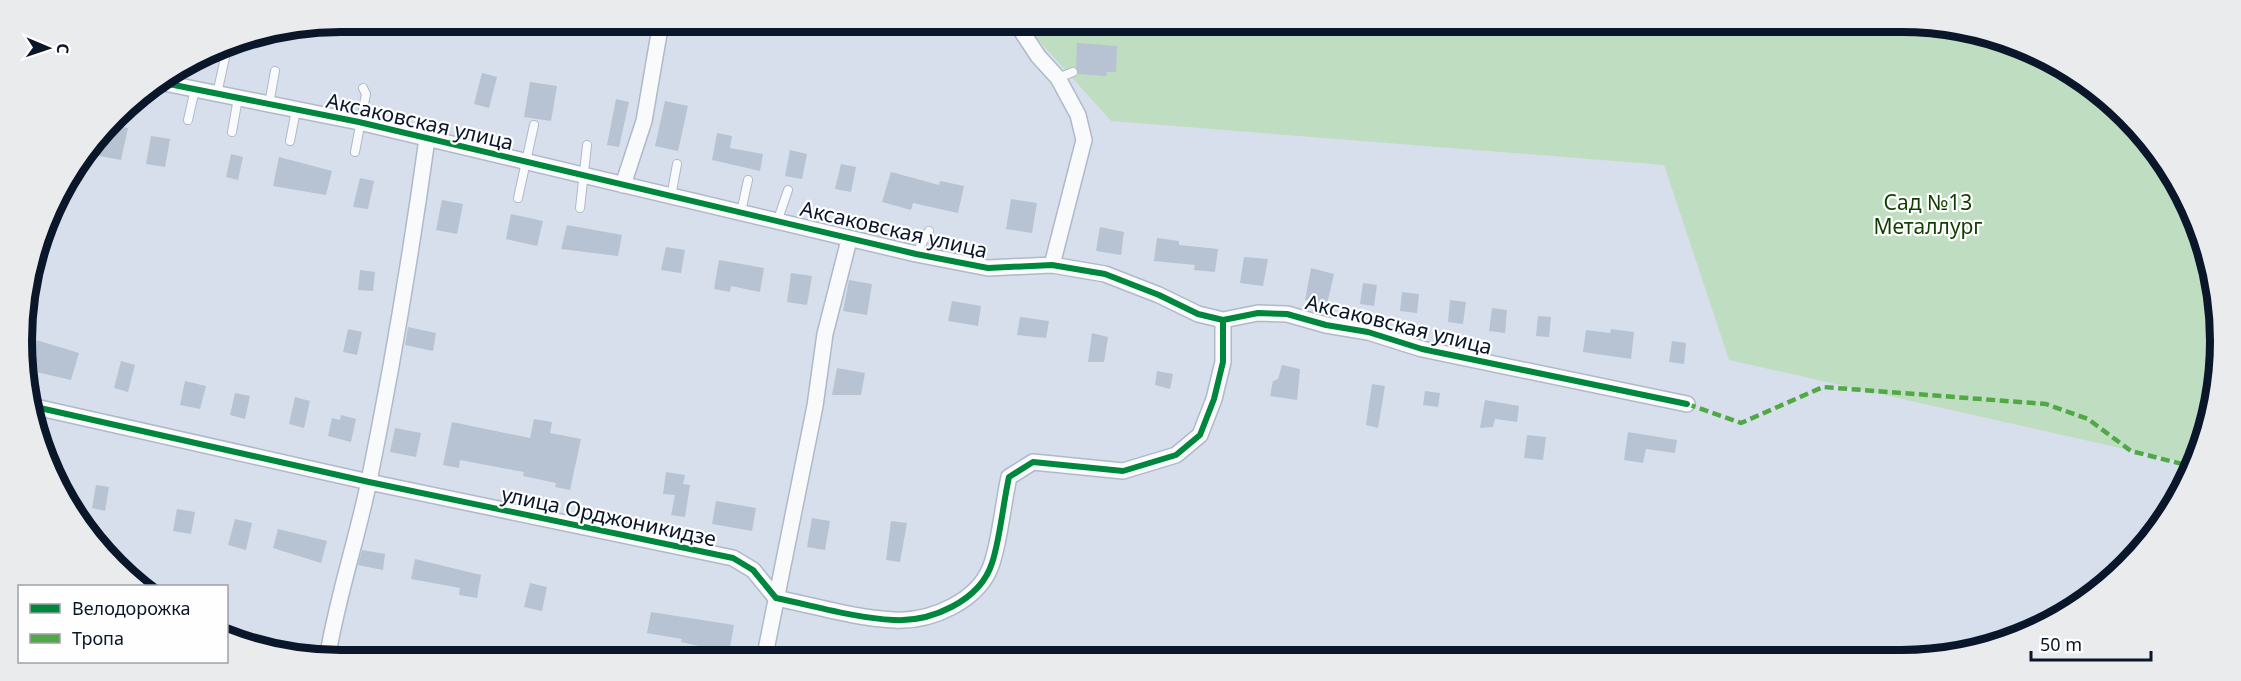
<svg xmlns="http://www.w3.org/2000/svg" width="2241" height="681" font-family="'Noto Sans',sans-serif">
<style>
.green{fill:#bfdec1}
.building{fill:#b7c2d2}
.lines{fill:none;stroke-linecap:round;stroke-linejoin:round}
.service-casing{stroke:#afb9c8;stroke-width:10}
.minor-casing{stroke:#afb9c8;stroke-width:18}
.service{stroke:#f9fafc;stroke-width:8}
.minor{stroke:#f9fafc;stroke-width:15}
.quiet{stroke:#50a944;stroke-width:4.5;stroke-dasharray:9 4.5;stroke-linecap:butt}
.cycleway-casing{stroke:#fefefe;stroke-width:10}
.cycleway{stroke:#00873e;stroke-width:6}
.labels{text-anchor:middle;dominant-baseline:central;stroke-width:4.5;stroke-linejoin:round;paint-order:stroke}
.street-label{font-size:21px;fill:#0a162a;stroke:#fefefe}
.park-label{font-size:21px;fill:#113d00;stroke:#fefefe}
.rim{fill:none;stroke:#0a162a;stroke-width:8}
</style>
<rect width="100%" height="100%" fill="#d7dfec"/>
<path class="green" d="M 1024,24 L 1963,27 L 2078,75 L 2166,163 L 2214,279 L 2214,403 L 2191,464 L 1729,360 L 1664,165 L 1111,121 Z"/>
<path class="building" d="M 1077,43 L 1117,46 L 1116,72 L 1107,72 L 1106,76 L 1078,74 L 1076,67 Z
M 482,73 L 497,77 L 489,108 L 474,104 Z
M 530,82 L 557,86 L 551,121 L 524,117 Z
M 616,99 L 629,102 L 619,147 L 607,145 Z
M 665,101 L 688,106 L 678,151 L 655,146 Z
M 111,125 L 128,128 L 121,160 L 89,154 Z
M 717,133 L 732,136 L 730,148 L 763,154 L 760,171 L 712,160 Z
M 151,136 L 170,139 L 165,167 L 146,164 Z
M 790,150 L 807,154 L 802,179 L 785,176 Z
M 231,154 L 243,157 L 238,180 L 226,177 Z
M 279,157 L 332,171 L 326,195 L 273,186 Z
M 841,164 L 856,167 L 851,192 L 835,189 Z
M 891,172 L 939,185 L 940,181 L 964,186 L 958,213 L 913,203 L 911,210 L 882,202 Z
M 360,178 L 374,181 L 368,209 L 353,207 Z
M 1011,199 L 1037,203 L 1032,233 L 1006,229 Z
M 442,200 L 463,204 L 457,234 L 436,230 Z
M 511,214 L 543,221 L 537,246 L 506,239 Z
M 567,225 L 622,235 L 618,256 L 561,249 Z
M 1100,227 L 1124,232 L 1121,255 L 1096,251 Z
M 1157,238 L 1179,241 L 1179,245 L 1218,249 L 1215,272 L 1194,270 L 1195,265 L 1154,261 Z
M 666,247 L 685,250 L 681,273 L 661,270 Z
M 1244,257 L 1268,259 L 1263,286 L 1240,283 Z
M 719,260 L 764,268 L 760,292 L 731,286 L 730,292 L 714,289 Z
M 1311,268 L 1334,274 L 1327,304 L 1305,300 Z
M 360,270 L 375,272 L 373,291 L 358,290 Z
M 791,273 L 812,276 L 807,305 L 787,302 Z
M 849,280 L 872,284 L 867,315 L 843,311 Z
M 1363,283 L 1377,285 L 1374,306 L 1360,304 Z
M 1402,292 L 1419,294 L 1417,313 L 1400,311 Z
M 1450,300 L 1466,302 L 1463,324 L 1448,322 Z
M 952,301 L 981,306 L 978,326 L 948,321 Z
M 1492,308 L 1507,310 L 1505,333 L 1489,331 Z
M 1538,316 L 1551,317 L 1549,337 L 1536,336 Z
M 1020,317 L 1049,321 L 1046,338 L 1017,335 Z
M 408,327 L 436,333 L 433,351 L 405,345 Z
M 348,329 L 362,332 L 357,355 L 343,352 Z
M 1611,329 L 1634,332 L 1631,359 L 1583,352 L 1586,330 L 1610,333 Z
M 1092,333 L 1108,337 L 1104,362 L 1088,362 Z
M 33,339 L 79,353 L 71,380 L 28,370 L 28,357 Z
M 1672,341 L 1686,343 L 1684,364 L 1669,362 Z
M 121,361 L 135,365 L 128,392 L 114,388 Z
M 1282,365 L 1300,369 L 1297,400 L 1270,396 L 1273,381 L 1278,379 Z
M 837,368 L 865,373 L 861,395 L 832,395 Z
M 1157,371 L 1173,374 L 1170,389 L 1155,385 Z
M 185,381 L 206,386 L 200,409 L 180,405 Z
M 1372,384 L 1385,386 L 1378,428 L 1366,425 Z
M 1425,391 L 1440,393 L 1438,407 L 1423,405 Z
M 235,393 L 250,396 L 245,419 L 230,415 Z
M 295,397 L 310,401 L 304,428 L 289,424 Z
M 1485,400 L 1519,406 L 1517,422 L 1495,419 L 1493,427 L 1480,428 Z
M 341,415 L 356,419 L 351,442 L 328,436 L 332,418 L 340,420 Z
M 534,419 L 552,422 L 550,433 L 581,439 L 570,490 L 555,487 L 556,483 L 523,476 L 524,472 L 460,460 L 459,468 L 443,465 L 452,422 L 530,438 Z
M 395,428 L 421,433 L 416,457 L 390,452 Z
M 1628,432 L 1677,440 L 1675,453 L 1646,449 L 1643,463 L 1624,460 Z
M 1527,435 L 1546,437 L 1543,460 L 1524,458 Z
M 666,472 L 685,475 L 683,484 L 690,485 L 685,517 L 671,515 L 675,495 L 663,494 Z
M 96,485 L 109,487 L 105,511 L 92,508 Z
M 716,501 L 756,508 L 752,531 L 712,524 Z
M 177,509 L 195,512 L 191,534 L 173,531 Z
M 812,518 L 830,521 L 825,550 L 807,547 Z
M 235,519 L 252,523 L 246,550 L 228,545 Z
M 891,521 L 907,523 L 900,562 L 886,560 Z
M 278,529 L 327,541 L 321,563 L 273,548 Z
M 362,550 L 385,554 L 383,570 L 358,565 Z
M 415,559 L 481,575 L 477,598 L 459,595 L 460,588 L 411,579 Z
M 530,583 L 547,587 L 542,611 L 524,607 Z
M 651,612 L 734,625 L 729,653 L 681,642 L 682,639 L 647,633 Z"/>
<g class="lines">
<defs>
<path id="service" d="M 1058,78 L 1073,72
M 217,94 L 226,53
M 269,104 L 275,71
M 188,120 L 195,89
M 232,132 L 238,98
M 290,141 L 296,110
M 355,152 L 366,94 L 363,88
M 671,197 L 677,164
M 518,198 L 534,125
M 580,208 L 587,145
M 741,212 L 748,180
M 778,219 L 788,190
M 916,254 L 929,231"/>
<path id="minor" d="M 1017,24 L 1038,56 L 1058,78 L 1078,115 L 1084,140 L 1052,265
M 159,82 L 359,122 L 916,254 L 988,268 L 1052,265 L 1105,274 L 1159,295 L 1198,314 L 1223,320 L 1258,313 L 1287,314 L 1326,325 L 1368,332 L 1422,349 L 1687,404
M 623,185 L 644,121 L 661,22
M 31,406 L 369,482 L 733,558 L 753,570 L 776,598 C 815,606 855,618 894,620 C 931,622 980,601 992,563 C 1000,539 1003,504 1009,477 L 1033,462 L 1123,471 L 1176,455 L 1200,435 L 1214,399 L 1223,362 L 1223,320
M 328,654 C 338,595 357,539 369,481 C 392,368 411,254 427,139
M 765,655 L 815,406 L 825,334 L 849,240"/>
</defs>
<use href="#service" class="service-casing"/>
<use href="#minor" class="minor-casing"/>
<use href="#service" class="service"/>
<use href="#minor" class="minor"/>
<path class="quiet" d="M 1687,404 L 1741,423 L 1823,387 L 2046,404 L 2088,419 L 2131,451 L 2190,466"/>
<defs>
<path id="cycleway" d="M 159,82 L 359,122 L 916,254 L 988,268 L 1052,265 L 1105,274 L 1159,295 L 1198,314 L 1223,320 L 1258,313 L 1287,314 L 1326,325 L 1368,332 L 1422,349 L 1687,404
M 31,406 L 369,482 L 733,558 L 753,570 L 776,598 C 815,606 855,618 894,620 C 931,622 980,601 992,563 C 1000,539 1003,504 1009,477 L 1033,462 L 1123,471 L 1176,455 L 1200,435 L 1214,399 L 1223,362 L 1223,320"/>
</defs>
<use href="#cycleway" class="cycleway-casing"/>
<use href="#cycleway" class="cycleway"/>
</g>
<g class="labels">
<g class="street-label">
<text transform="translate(420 121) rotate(13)">Аксаковская улица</text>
<text transform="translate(894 229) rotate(13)">Аксаковская улица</text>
<text transform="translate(1399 324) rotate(14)">Аксаковская улица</text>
<text transform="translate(609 516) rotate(12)">улица Орджоникидзе</text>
</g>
<g class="park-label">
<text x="1928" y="202">Сад №13<tspan x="1928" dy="24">Металлург</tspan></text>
</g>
</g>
<path d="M0 0H2241V681H0ZM341 32H1901A309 309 0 0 1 2210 341V341A309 309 0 0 1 1901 650H341A309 309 0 0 1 32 341V341A309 309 0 0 1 341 32Z" fill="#eaebed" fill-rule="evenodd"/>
<path class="rim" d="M341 32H1901A309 309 0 0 1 2210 341V341A309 309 0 0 1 1901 650H341A309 309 0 0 1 32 341V341A309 309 0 0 1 341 32Z"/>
<rect x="18" y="585" width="210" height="78" fill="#fefefe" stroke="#9ca1a9" stroke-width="1.5"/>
<rect x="30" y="604" width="30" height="9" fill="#00873e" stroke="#9ca1a9" stroke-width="1.5"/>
<text x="72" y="615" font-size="18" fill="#0a162a">Велодорожка</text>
<rect x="30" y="634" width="30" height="9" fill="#50a944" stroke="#9ca1a9" stroke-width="1.5"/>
<text x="72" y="645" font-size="18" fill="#0a162a">Тропа</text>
<g transform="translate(48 48) rotate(92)" stroke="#fefefe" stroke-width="4.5" paint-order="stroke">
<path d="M0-4.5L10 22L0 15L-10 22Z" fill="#0a162a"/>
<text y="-9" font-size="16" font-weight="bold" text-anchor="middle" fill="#0a162a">С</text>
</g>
<path d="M2031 651v9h120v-9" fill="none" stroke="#0a162a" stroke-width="3"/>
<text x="2040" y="651" font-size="18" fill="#0a162a" stroke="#fefefe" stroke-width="4.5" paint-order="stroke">50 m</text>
</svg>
